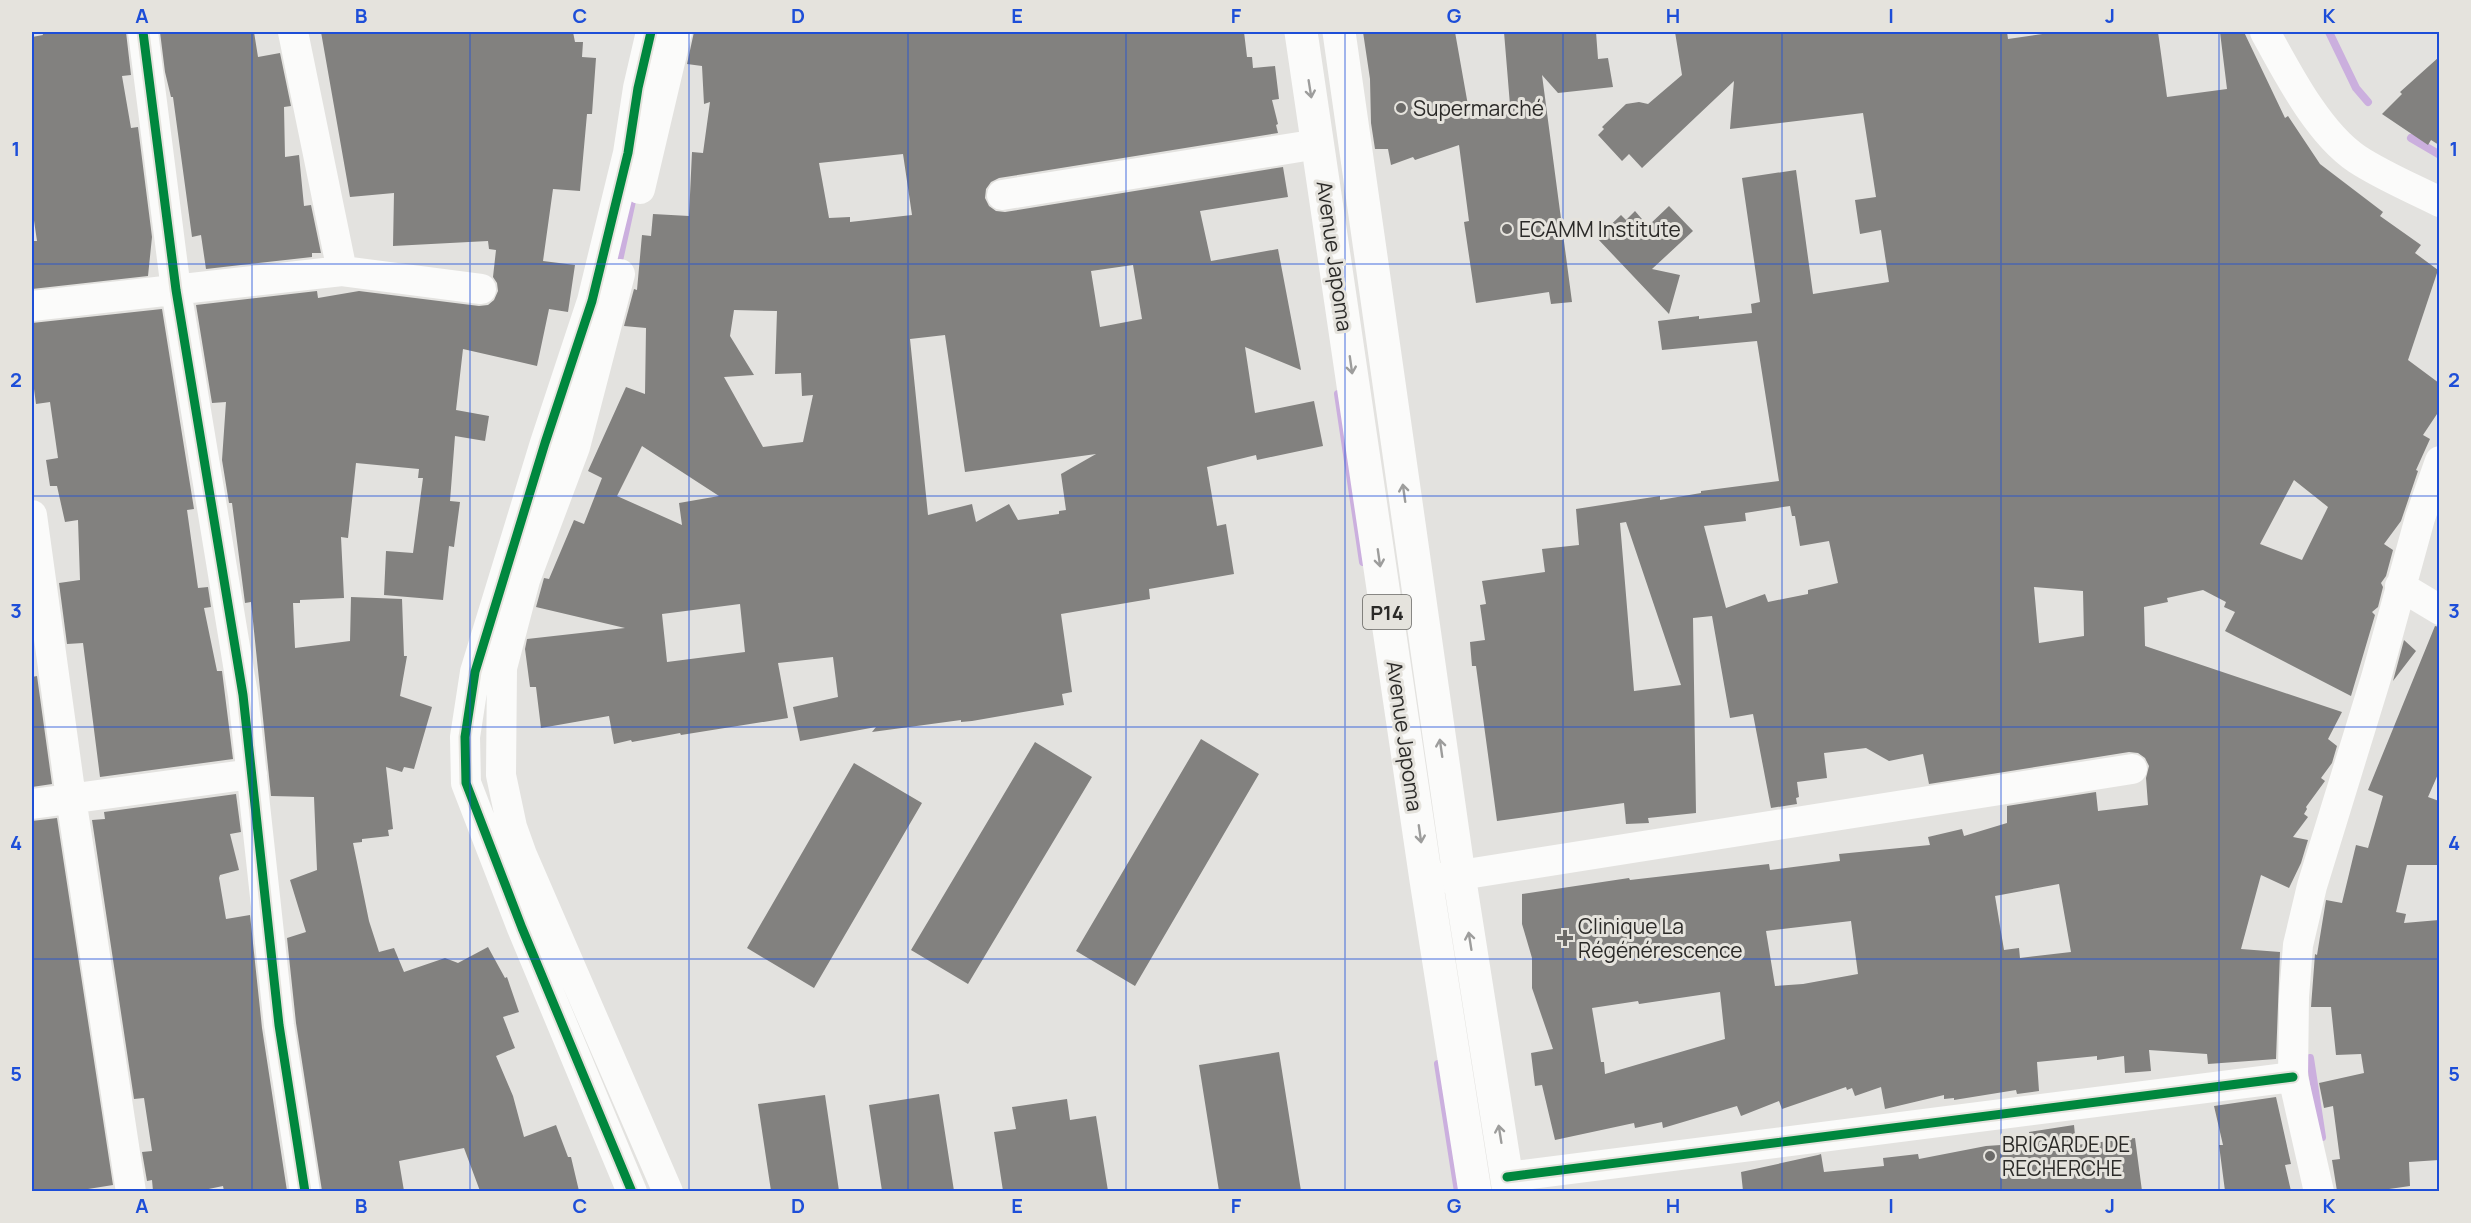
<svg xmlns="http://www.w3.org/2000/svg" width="2471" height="1223" font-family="Manrope,sans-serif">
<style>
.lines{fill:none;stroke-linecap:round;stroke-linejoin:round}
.stream{stroke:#cbafde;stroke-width:8}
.building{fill:#82817f;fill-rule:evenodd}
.minor{stroke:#fbfbfa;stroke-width:30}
.major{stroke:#fbfbfa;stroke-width:33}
.cycleway-casing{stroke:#e5e3dd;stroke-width:13}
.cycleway{stroke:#00873e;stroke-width:9}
.oneway{stroke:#9d9d9c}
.grid{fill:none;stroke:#1d4ed8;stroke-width:1.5;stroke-opacity:0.55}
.poi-dot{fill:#6b6a68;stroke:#e5e3dd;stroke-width:2}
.labels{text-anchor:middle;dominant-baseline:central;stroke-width:6;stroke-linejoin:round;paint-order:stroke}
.shield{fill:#e5e3dd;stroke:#63625e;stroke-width:1.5}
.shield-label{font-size:20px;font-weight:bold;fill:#2b2a28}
.poi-label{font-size:21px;fill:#2b2a28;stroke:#e5e3dd;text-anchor:start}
.street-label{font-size:21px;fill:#2b2a28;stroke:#e5e3dd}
.neatline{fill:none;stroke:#1d4ed8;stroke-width:2}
.grid-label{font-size:20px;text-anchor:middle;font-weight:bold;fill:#1d4ed8}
</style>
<rect width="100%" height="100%" fill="#e3e2df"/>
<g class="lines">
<path class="stream" d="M 2329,32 L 2356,88 L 2368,102
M 2411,138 L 2440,155
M 617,270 L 634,192
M 1338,394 L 1363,562
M 2310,1058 L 2322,1137
M 1438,1064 L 1458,1192"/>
</g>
<path class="building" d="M 42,32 L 126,32 L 131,75 L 122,76 L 131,128 L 138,127 L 152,237 L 148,276 L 32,289 L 32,241 L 37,241 L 32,207 L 32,37 L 43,35 Z
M 160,32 L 254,32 L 258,57 L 280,53 L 291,106 L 284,107 L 285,157 L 299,155 L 304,206 L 311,205 L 321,253 L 312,253 L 312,257 L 206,269 L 201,235 L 192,237 L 173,97 L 171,97 L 165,72 Z
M 321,32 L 573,32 L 575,42 L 583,42 L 582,57 L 596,58 L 592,114 L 587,114 L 580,191 L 553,189 L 543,261 L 575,265 L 568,312 L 549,309 L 537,366 L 463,349 L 456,410 L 489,416 L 485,441 L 455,436 L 450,501 L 460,502 L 454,547 L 449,546 L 443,600 L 384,595 L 386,551 L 413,553 L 423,478 L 418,478 L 419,469 L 356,463 L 348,538 L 341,537 L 344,598 L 300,600 L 300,603 L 293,603 L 295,648 L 350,641 L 351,597 L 402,599 L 404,656 L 407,656 L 400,696 L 432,707 L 414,769 L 404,767 L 402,772 L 386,767 L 393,829 L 388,830 L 389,836 L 362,839 L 362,842 L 353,843 L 369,921 L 379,952 L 394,948 L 404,972 L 445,958 L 458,963 L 488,947 L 505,978 L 507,977 L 519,1012 L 503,1017 L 515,1048 L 496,1056 L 513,1096 L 524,1137 L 556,1125 L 568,1157 L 571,1157 L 579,1191 L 480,1191 L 464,1148 L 399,1161 L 404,1191 L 322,1191 L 296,1023 L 287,938 L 306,932 L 290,880 L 317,870 L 314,797 L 271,796 L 251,602 L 245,603 L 232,503 L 229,503 L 222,460 L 226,402 L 212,403 L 196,305 L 317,291 L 318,298 L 359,291 L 479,306 L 488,305 L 494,300 L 498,291 L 497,283 L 493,277 L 496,250 L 489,249 L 488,241 L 393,246 L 394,193 L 350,197 Z
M 694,32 L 1244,32 L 1247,57 L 1252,57 L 1253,68 L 1275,66 L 1279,99 L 1272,100 L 1278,124 L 1276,125 L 1278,133 L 999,178 L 991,182 L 986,189 L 985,198 L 989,206 L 996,211 L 1005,212 L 1283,167 L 1288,197 L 1200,211 L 1211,261 L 1278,249 L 1301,370 L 1245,347 L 1255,413 L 1314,401 L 1323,446 L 1257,460 L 1256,455 L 1207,467 L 1217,526 L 1226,524 L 1234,574 L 1149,589 L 1150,599 L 1061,614 L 1072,692 L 1062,694 L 1064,705 L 972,721 L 961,722 L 961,720 L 872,732 L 876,727 L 800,741 L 793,707 L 838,697 L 833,657 L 778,663 L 788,718 L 681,735 L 680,733 L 632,742 L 631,740 L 614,744 L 609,716 L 541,728 L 536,687 L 530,687 L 525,649 L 527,639 L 625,628 L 536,607 L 544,578 L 549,579 L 574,520 L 584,524 L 602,478 L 588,471 L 626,387 L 645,394 L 646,328 L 624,326 L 634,289 L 637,290 L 642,235 L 651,236 L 653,214 L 689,216 L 692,152 L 703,153 L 710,102 L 704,104 L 702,66 L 687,64 ZM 903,154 L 912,215 L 850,222 L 850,217 L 829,218 L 819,163 ZM 1133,265 L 1142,319 L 1100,327 L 1091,271 ZM 734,310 L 777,311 L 775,374 L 801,373 L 802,396 L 813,395 L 803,442 L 763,447 L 724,377 L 754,375 L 730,336 ZM 945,335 L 965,472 L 1096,454 L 1061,474 L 1066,510 L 1059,511 L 1059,514 L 1018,520 L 1009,504 L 976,522 L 972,504 L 928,515 L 910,339 ZM 642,446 L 719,496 L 679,503 L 682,525 L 617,496 ZM 740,604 L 745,652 L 667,662 L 662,614 Z
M 1363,32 L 1455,32 L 1469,111 L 1510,105 L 1504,32 L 1596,32 L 1598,59 L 1608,58 L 1613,87 L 1558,93 L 1542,75 L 1572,302 L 1551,304 L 1549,292 L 1476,303 L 1464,222 L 1469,221 L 1459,145 L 1415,160 L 1413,157 L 1391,165 L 1388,149 L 1375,149 L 1371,123 L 1370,79 Z
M 1675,32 L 2007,32 L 2008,39 L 2056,32 L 2158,32 L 2167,97 L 2227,89 L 2220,32 L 2244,32 L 2285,118 L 2288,116 L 2320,164 L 2383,212 L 2380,216 L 2421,245 L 2415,253 L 2438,270 L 2408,360 L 2439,383 L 2439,411 L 2423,435 L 2430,439 L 2416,470 L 2418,471 L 2401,521 L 2384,544 L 2393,550 L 2386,576 L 2381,583 L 2383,587 L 2378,607 L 2372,612 L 2375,615 L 2351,696 L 2225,631 L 2235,612 L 2224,607 L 2226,602 L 2203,590 L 2167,598 L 2168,602 L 2144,607 L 2145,646 L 2342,712 L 2328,739 L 2337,746 L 2332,763 L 2321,778 L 2325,781 L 2306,807 L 2307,809 L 2304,814 L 2308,817 L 2293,837 L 2308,840 L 2301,863 L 2289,888 L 2261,875 L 2241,949 L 2280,952 L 2276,1059 L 2208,1064 L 2207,1054 L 2149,1050 L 2151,1071 L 2125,1073 L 2124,1056 L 2097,1060 L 2097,1056 L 2037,1062 L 2039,1091 L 2017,1094 L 2016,1090 L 1954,1100 L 1954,1098 L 1944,1099 L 1944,1095 L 1885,1109 L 1881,1087 L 1855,1096 L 1852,1088 L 1847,1090 L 1846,1087 L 1782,1109 L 1779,1101 L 1741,1116 L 1737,1106 L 1663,1128 L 1662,1122 L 1635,1128 L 1634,1123 L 1555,1140 L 1542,1085 L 1535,1086 L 1531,1053 L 1553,1049 L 1532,988 L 1532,958 L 1522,924 L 1522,894 L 1629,878 L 1630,880 L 1769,864 L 1770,870 L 1840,861 L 1839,854 L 1930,845 L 1928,837 L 1962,829 L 1964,836 L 2007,823 L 2007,806 L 2096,792 L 2098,811 L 2148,805 L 2146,778 L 2149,766 L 2145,758 L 2138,753 L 2129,752 L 1929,784 L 1923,754 L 1889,761 L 1866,748 L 1824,753 L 1827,778 L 1797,782 L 1799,797 L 1796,798 L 1797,804 L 1771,808 L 1753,714 L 1730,718 L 1712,616 L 1693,618 L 1696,813 L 1648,818 L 1649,823 L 1626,824 L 1624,803 L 1497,821 L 1476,666 L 1472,666 L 1470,642 L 1485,640 L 1480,605 L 1486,604 L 1482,581 L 1545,572 L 1542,549 L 1579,545 L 1576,509 L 1660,496 L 1660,500 L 1701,493 L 1701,491 L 1779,481 L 1757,341 L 1662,350 L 1658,321 L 1699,316 L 1699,319 L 1752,313 L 1751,304 L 1760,302 L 1742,178 L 1796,170 L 1813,294 L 1889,282 L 1881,230 L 1860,234 L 1855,200 L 1876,197 L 1863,113 L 1730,129 L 1734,81 L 1642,168 L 1629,154 L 1622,161 L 1598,135 L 1604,129 L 1602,127 L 1626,104 L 1639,102 L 1648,104 L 1682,75 ZM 2294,480 L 2328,507 L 2302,560 L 2260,544 ZM 1790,506 L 1792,516 L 1795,516 L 1800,546 L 1829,541 L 1838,583 L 1808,590 L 1808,594 L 1768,602 L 1765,594 L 1726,608 L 1704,526 L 1746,521 L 1745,513 ZM 1626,522 L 1681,685 L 1634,691 L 1620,523 ZM 2034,587 L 2083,591 L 2084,636 L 2039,643 ZM 2059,884 L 2071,952 L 2020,958 L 2019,948 L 2004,950 L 1995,896 ZM 1851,921 L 1858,974 L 1803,984 L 1775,986 L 1766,931 ZM 1720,992 L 1725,1039 L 1605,1074 L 1604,1062 L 1601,1062 L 1592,1008 L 1638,1001 L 1639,1004 Z
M 2439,57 L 2439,145 L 2431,140 L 2428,145 L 2382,114 L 2402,94 L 2400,92 Z
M 1669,206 L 1693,231 L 1652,269 L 1680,275 L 1669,314 L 1597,238 L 1621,215 L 1626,220 L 1635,211 L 1648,226 Z
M 162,309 L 194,509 L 187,510 L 198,588 L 208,587 L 211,607 L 204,608 L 217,671 L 222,671 L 233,759 L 100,777 L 83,643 L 67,644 L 59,583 L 80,580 L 78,520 L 65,522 L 57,486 L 50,486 L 46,460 L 58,458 L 50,402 L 36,404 L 34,389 L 32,390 L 32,323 Z
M 2435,626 L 2439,627 L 2439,772 L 2428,797 L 2439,801 L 2439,865 L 2407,865 L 2396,912 L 2406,914 L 2404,923 L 2439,920 L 2439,1160 L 2409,1162 L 2410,1186 L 2389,1189 L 2389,1191 L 2337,1191 L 2332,1160 L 2340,1159 L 2333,1106 L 2324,1108 L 2319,1083 L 2364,1073 L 2361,1054 L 2336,1055 L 2331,1007 L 2311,1007 L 2315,954 L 2317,955 L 2326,900 L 2342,903 L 2356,845 L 2368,848 L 2383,796 L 2368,790 Z
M 2404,640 L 2416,651 L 2393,681 Z
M 37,676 L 52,784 L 32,787 L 32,677 Z
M 1201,739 L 1259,774 L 1135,986 L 1076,951 Z
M 1035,742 L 1092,777 L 968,984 L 911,950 Z
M 854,763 L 922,803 L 814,988 L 747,948 Z
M 236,794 L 241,832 L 230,834 L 239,870 L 220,875 L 219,878 L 226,919 L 250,915 L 262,1028 L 287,1191 L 224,1191 L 223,1186 L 199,1191 L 153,1191 L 152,1180 L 147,1181 L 142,1152 L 152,1151 L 144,1098 L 134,1099 L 92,820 L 105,819 L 104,812 Z
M 57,818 L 113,1185 L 88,1189 L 88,1191 L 32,1191 L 32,821 Z
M 1279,1052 L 1301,1191 L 1219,1191 L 1199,1065 Z
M 939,1094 L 954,1191 L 882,1191 L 869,1105 Z
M 825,1095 L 839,1191 L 771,1191 L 758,1104 Z
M 2276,1097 L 2291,1164 L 2285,1165 L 2291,1191 L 2225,1191 L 2219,1145 L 2223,1145 L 2214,1106 Z
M 1067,1099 L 1070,1120 L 1096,1116 L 1108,1191 L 1003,1191 L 994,1132 L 1016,1129 L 1012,1107 Z
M 2074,1125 L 2076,1145 L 2135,1138 L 2142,1191 L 1743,1191 L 1741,1172 L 1818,1155 L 1821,1154 L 1824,1172 L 1884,1166 L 1883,1158 L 1918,1154 L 1919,1159 L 1986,1146 L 2030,1143 L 2029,1132 Z"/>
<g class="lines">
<path class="minor" d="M 143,32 L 176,290 L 243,695 L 279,1025 L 305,1192
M 293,32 L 342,271
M 2265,32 C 2287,72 2318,133 2357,159 C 2383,176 2412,188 2440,202
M 640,189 L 677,32
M 1002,195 L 1318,144
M 620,274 L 575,447 L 525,580 L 502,668 L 501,775 L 512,827 L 522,855 L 668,1192
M 32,306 L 342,271 L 481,289
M 32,515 L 71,798 L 131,1192
M 2400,586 L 2440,610
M 32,804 L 252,774
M 1435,879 L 2132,769
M 1507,1177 L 2293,1077
M 632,1192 L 522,928 L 466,783 L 465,737 L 475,672 L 545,443 L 592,301 L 628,153 L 638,88 L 651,32
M 2319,1192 L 2293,1077 L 2294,997 L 2298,945 L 2312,886 L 2376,678 L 2420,518 L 2440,461"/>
<path class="major" d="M 1301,32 L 1426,880 L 1475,1192
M 1339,32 L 1459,875 L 1509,1192"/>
<defs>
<path id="cycleway" d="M 143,32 L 176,290 L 243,695 L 279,1025 L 305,1192
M 1507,1177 L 2293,1077
M 632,1192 L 522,928 L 466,783 L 465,737 L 475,672 L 545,443 L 592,301 L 628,153 L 638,88 L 651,32"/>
</defs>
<use href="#cycleway" class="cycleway-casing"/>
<use href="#cycleway" class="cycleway"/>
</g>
<defs><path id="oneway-shaft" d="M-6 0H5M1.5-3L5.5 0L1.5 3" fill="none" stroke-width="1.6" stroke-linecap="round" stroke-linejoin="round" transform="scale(1.5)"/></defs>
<g class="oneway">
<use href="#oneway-shaft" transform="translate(1310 89) rotate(81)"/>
<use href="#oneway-shaft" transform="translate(1351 365) rotate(82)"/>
<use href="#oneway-shaft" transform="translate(1404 493) rotate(-98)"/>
<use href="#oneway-shaft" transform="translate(1379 558) rotate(82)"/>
<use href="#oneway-shaft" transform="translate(1441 748) rotate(-98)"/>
<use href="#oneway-shaft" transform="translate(1420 834) rotate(82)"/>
<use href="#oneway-shaft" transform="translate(1470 941) rotate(-99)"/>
<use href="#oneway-shaft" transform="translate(1500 1134) rotate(-99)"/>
</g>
<path class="grid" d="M 252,32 L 252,1192M 470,32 L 470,1192M 689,32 L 689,1192M 908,32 L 908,1192M 1126,32 L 1126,1192M 1345,32 L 1345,1192M 1563,32 L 1563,1192M 1782,32 L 1782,1192M 2001,32 L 2001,1192M 2219,32 L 2219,1192M 32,264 L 2440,264M 32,496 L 2440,496M 32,727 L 2440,727M 32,959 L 2440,959"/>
<g class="poi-dot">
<circle cx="1401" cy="108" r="6"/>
<circle cx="1507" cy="229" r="6"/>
<path d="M1562 929h6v6h6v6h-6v6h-6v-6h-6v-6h6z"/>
<circle cx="1990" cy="1156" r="6"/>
</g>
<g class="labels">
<rect class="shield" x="1363" y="595" width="48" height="34" rx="4.5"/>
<g class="shield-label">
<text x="1387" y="612">P14</text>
</g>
<g class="poi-label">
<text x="1413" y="108">Supermarché</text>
<text x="1519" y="229">ECAMM Institute</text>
<text x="1578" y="926">Clinique La<tspan x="1578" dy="24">Régénérescence</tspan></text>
<text x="2002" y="1144">BRIGARDE DE<tspan x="2002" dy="24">RECHERCHE</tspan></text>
</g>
<g class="street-label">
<text transform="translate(1335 256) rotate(82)">Avenue Japoma</text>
<text transform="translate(1405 736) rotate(82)">Avenue Japoma</text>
</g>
</g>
<rect width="2471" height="1223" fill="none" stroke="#e5e3dd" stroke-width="66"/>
<rect x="33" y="33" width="2405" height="1157" class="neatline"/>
<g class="grid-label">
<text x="142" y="23">A</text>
<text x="361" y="23">B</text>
<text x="580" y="23">C</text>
<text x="798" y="23">D</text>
<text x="1017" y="23">E</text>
<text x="1236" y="23">F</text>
<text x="1454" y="23">G</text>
<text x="1673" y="23">H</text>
<text x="1891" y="23">I</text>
<text x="2110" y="23">J</text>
<text x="2329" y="23">K</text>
<text x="16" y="156">1</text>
<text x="2454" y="156">1</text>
<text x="16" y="387">2</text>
<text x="2454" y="387">2</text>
<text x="16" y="618">3</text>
<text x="2454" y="618">3</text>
<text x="16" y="850">4</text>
<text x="2454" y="850">4</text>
<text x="16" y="1081">5</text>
<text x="2454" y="1081">5</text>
<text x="142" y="1213">A</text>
<text x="361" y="1213">B</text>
<text x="580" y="1213">C</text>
<text x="798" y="1213">D</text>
<text x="1017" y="1213">E</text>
<text x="1236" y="1213">F</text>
<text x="1454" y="1213">G</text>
<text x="1673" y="1213">H</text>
<text x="1891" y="1213">I</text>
<text x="2110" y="1213">J</text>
<text x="2329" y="1213">K</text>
</g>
</svg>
